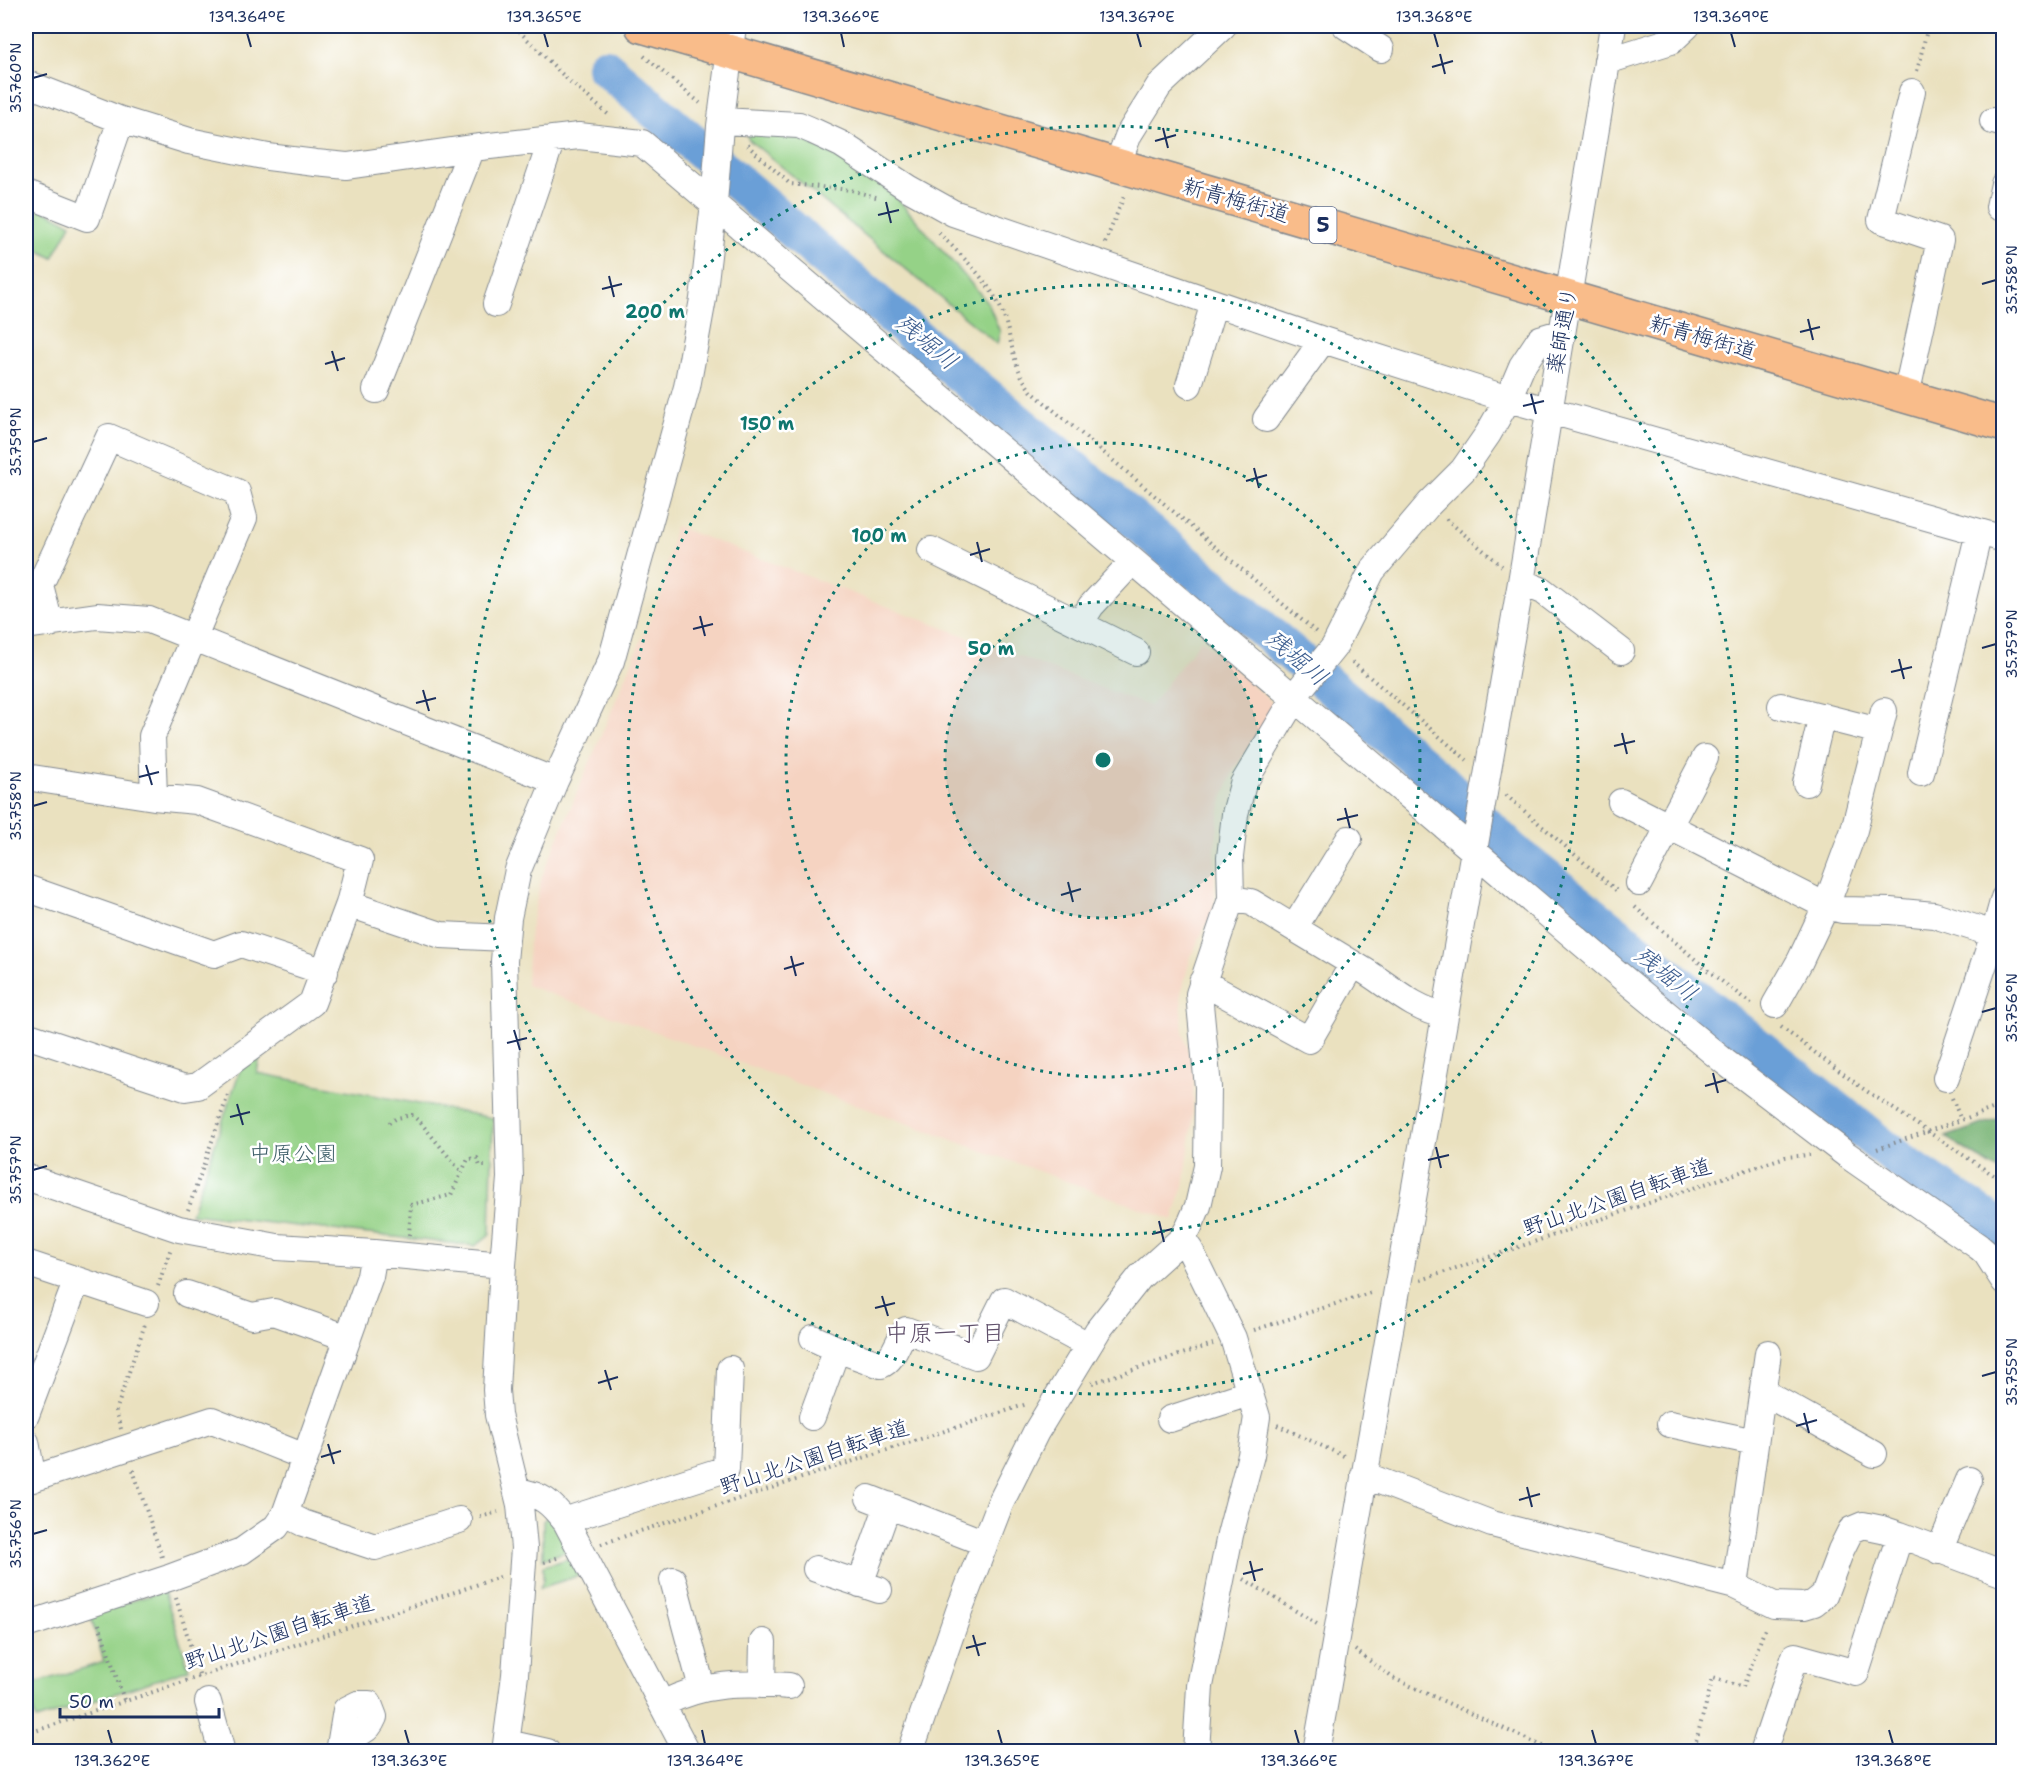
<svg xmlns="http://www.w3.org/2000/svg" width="2029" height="1777" font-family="'Shantell Sans','Klee One',sans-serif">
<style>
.built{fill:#f5d3c1}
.green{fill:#95d287;stroke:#588072;stroke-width:1.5}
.forest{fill:#78b474;stroke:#4a7269;stroke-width:1.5}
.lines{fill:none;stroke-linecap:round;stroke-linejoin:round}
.river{stroke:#6b9fd7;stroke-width:38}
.minor-casing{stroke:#82888e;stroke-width:28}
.major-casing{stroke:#82888e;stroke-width:36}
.path{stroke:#82888e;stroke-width:4;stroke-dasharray:1.5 4.5;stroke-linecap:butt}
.minor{stroke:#fff;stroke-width:26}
.major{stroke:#f9bc8a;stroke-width:33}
.ticks{fill:none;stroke:#1b2f5e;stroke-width:2}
.ring{fill:none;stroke:#0f766e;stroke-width:3;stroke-dasharray:3 6}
.labels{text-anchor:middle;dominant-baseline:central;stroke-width:5;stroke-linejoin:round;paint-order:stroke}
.shield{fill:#fff;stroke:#5f6d8e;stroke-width:1.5}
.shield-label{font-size:21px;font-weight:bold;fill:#1b2f5e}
.street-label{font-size:22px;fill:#1b2f5e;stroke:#fff}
.park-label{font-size:22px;fill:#40606a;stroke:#fff}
.water-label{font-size:24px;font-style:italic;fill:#3b5c8e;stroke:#fff}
.neighbourhood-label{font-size:24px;fill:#60506b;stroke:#fff}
.centre{fill:#0f766e;stroke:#fff;stroke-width:3}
.ring-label{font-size:18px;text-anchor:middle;font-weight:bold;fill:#0f766e;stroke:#fff;stroke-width:5;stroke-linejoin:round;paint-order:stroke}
.neatline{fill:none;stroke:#1b2f5e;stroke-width:2}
.ticks-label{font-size:15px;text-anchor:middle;fill:#1b2f5e}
</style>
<rect width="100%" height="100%" fill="#fff"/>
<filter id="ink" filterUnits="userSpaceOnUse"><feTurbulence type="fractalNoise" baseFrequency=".0167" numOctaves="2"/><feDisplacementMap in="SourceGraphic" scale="12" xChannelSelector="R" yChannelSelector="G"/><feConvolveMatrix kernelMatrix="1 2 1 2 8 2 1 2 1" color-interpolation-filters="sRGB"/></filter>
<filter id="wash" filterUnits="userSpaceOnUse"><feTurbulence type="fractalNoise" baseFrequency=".008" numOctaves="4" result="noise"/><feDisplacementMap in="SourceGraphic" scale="24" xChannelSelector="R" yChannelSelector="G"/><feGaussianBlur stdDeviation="1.35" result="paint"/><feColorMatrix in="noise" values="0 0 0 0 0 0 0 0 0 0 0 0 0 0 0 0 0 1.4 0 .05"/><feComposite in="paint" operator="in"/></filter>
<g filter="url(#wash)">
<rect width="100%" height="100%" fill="#eae1bf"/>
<path class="built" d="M 675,526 L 1150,706 L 1201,639 L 1277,707 L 1234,769 L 1221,803 L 1215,845 L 1214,909 L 1191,956 L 1181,993 L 1183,1032 L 1194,1075 L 1192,1126 L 1185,1179 L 1173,1220 L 526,985 L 530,929 L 542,876 L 661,593 Z"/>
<path class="green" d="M 748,133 L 803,139 L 863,171 L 897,198 L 988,303 L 1000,332 L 997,344 L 748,139 Z
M 40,208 L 71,224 L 53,258 L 26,244 L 26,236 Z
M 260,1056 L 257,1073 L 493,1118 L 490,1234 L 475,1246 L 191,1214 L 240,1070 Z
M 547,1517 L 574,1549 L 543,1559 L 543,1521 Z
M 578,1556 L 587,1573 L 540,1588 L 543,1580 L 543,1566 Z
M 164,1591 L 189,1669 L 36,1720 L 26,1686 L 104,1662 L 90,1614 Z"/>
<path class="forest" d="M 2003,1117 L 2003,1174 L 1946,1137 Z"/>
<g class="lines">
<path class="river" d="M 605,67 L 923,343 L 1201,576 L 1441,781 L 1511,850 L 1903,1163 L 2004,1230"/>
</g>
</g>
<g filter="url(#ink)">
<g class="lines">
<defs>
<path id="minor" d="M 1346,26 L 1381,49
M 1607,61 L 1671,41 L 1687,26
M 26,83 L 121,120 L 189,141 L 268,157 L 316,163 L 347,166 L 472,148 L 579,136 L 642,143 L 1617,973 L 1725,1062 L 1847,1155 L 1979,1247 L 1986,1253 L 2004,1281
M 721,121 L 799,125 L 813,131 L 841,144 L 908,188 L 953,213 L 1323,340 L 1508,399 L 2004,539
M 1993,121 L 2004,124
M 1117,165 L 1129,134 L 1159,86 L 1223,26
M 26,194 L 87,218 L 121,120
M 1999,207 L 2004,184
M 496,304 L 552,139
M 1189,385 L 1214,303
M 376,390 L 472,148
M 1906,396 L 1940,240 L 1881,220 L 1912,92
M 1266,419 L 1323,340
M 931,550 L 1136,652
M 1521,582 L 1543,591 L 1621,651
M 50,624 L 40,585 L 109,437 L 237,492 L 244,518 L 152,736 L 154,797
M 1080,624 L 1091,606 L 1132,562
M 26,626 L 97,616 L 149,620 L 555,781
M 1781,706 L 1879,731
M 1921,773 L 1979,532
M 26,777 L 154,797 L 197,801 L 360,860 L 349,904 L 312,1003 L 198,1086 L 185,1088 L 26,1035
M 1806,783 L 1822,716
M 1621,802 L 1826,906 L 1842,910 L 1890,911 L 1934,915 L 1994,934
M 1639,883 L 1705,758
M 26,888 L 214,954 L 241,944 L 325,972
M 1231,899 L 1251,902 C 1289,925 1327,948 1365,971 C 1391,987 1413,1009 1444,1015
M 349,904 L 441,935 L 506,938
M 1294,928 L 1349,839
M 1202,982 L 1309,1040 L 1353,964
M 1775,1005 L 1800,961 L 1826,906 L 1854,830 L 1884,711
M 1946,1078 L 1994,934 L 2004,898
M 26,1177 L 179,1229 L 277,1247 L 374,1253 L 503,1265
M 1182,1239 L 1190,1250 L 1233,1338 L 1257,1417 L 1251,1455 L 1230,1535 L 1200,1686 L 1196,1752
M 26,1263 L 146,1303
M 187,1294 L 252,1316 L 274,1312 L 348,1338
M 813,1338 L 837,1349 L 881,1365 C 895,1359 897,1341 906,1330 L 976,1356 L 1004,1300 L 1088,1345
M 1763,1392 L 1874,1454
M 26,1415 L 77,1280
M 812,1417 L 837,1349
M 1170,1419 L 1249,1393
M 1670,1424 L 1755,1442
M 26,1442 L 33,1479
M 1364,1475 L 1492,1524 L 1735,1586 L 1774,1605 L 1804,1606 L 1814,1603 L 1824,1595 L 1841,1550 L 1851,1530 L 1863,1525 L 1882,1529 L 1900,1535
M 26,1481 L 212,1420 L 305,1457
M 517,1491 C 543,1495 550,1502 566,1522 L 687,1752
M 869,1498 L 985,1543
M 285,1514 L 303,1523 L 375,1547 L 459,1520
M 566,1522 L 576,1517 L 726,1469 L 730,1369
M 1939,1551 L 1969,1480
M 816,1569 L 879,1590
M 673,1580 L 702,1688
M 860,1584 L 888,1505
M 1735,1586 L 1768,1353
M 26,1625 L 169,1578 L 242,1551 L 276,1527 L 285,1514 L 370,1276 L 374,1253
M 762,1685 L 763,1642
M 208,1702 L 222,1752
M 662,1704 C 705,1682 742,1683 789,1686
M 507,1743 L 547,1752
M 339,1752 L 346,1710 L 358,1704 L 369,1704 L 374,1717 C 367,1734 359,1733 342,1734
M 505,1752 L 515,1675 L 524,1548 L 520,1505 L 498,1415 L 496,1390 L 503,1265 L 510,1178 L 504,961 L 508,918 L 518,870 L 555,781 L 611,661 L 687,387 L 703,299 L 714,203 L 720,126 L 733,26
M 910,1752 L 960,1608 L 1000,1504 L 1036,1432 L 1098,1330 L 1140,1277 L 1182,1239 L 1189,1227 L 1198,1206 L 1207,1166 L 1208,1087 L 1199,994 L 1231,899 L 1230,857 L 1235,814 L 1243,784 L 1300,689 L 1334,647 L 1372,571 L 1429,504 L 1463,470 L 1488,434 L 1508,399 L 1522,366 L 1540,339 L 1560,333
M 1316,1752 L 1521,582 L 1613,26
M 1763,1752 L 1795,1656 L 1856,1673 L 1900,1535 L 2004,1574"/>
<path id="major" d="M 642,26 L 2004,425"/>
</defs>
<use href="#minor" class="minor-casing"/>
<use href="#major" class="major-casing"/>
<path class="path" d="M 519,31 L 568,80 L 610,116
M 644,56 L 700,103
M 1917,71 L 1928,26
M 747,145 L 790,184 L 851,190 L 879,198
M 939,233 C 961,255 989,281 1001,309 C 1013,338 1011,367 1032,392 L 1316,632
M 1105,243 L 1125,194
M 1446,519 L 1502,566
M 1352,662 L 1467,760
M 1506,795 L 1618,892
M 1635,907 L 1711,973 L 1754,1006
M 1781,1027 L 1862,1088 L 2004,1182
M 1952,1098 L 1961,1120
M 389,1123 L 397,1118 L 412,1115 L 421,1123 L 462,1173
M 1877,1149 L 2004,1105
M 188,1210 L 229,1092
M 409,1235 L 411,1205 L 451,1195 L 468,1159 L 477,1158 L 480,1166 L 487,1166
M 1421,1280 L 1785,1157 L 1810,1155
M 158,1286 L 171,1248
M 1254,1330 L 1373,1292
M 1092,1383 L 1213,1344
M 1277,1425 L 1346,1457
M 121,1429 L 116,1411 L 145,1324
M 133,1470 L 162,1557
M 480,1517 L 498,1512
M 601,1544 L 1027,1404
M 544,1562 L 560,1557
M 1244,1579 L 1317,1624
M 176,1598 L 200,1677
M 99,1624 L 124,1700
M 1355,1650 L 1393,1678 L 1555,1752
M 26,1734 L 500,1577
M 1693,1752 L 1713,1678 L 1743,1687 L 1766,1626"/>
<use href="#minor" class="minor"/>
<use href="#major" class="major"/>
</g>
</g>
<path class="ticks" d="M 247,33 L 251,47M 544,33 L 548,47M 841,33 L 844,47M 1137,33 L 1141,47M 1434,33 L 1438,47M 1731,33 L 1735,47M 1440,54 L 1445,74M 1432,67 L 1453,61M 33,78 L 47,74M 1163,128 L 1168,148M 1155,141 L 1176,135M 886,202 L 891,223M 878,215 L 899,210M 609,276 L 614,297M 1982,284 L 1996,280M 602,289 L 622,284M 1808,319 L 1813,340M 1800,332 L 1820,327M 332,351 L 338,371M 325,364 L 345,358M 1531,394 L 1536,414M 1523,406 L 1544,401M 33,442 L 47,438M 1254,468 L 1259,488M 1246,481 L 1267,475M 977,542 L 982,562M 970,555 L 990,549M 700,616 L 705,636M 693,629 L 713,624M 1982,648 L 1996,644M 1899,659 L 1904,679M 1891,672 L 1912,667M 423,690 L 429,711M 416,703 L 436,698M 1622,733 L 1627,754M 1614,746 L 1635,741M 146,765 L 152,785M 139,777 L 159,772M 33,806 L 47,802M 1345,808 L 1350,828M 1337,820 L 1358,815M 1068,882 L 1073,902M 1061,895 L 1081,889M 791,956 L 796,976M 784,969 L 804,963M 1982,1012 L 1996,1008M 514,1030 L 520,1050M 507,1043 L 527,1038M 1713,1073 L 1718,1093M 1705,1086 L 1726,1080M 237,1104 L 243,1125M 230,1117 L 250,1112M 1436,1147 L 1441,1168M 1428,1160 L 1449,1155M 33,1170 L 47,1166M 1159,1221 L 1164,1242M 1152,1234 L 1172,1229M 882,1296 L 888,1316M 875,1308 L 895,1303M 605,1370 L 611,1390M 1982,1376 L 1996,1372M 598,1383 L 618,1377M 1804,1413 L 1809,1433M 1796,1426 L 1817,1420M 328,1444 L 334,1464M 321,1457 L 341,1451M 1527,1487 L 1532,1507M 1519,1500 L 1540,1494M 33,1534 L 47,1530M 1250,1561 L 1255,1581M 1243,1574 L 1263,1569M 973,1635 L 979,1656M 966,1648 L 986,1643M 108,1730 L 112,1744M 405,1730 L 409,1744M 702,1730 L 705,1744M 998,1730 L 1002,1744M 1295,1730 L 1299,1744M 1592,1730 L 1596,1744M 1889,1730 L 1893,1744"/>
<circle cx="1103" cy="760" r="158" fill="#0f766e" fill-opacity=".12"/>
<g class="ring">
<circle cx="1103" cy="760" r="158"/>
<circle cx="1103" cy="760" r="317"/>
<circle cx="1103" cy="760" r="475"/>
<circle cx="1103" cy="760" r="634"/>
</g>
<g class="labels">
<rect class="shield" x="1309.5" y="207" width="27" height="36" rx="4.5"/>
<g class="shield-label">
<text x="1323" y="225">5</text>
</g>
<g class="street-label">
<text transform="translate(1236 200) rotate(16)">新青梅街道</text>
<text transform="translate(1562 330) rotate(-80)">薬師通り</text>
<text transform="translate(1703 337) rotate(16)">新青梅街道</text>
<text transform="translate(1617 1197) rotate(-19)">野山北公園自転車道</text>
<text transform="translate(814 1457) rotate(-18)">野山北公園自転車道</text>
<text transform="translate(279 1632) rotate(-18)">野山北公園自転車道</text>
</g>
<g class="park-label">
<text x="293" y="1153">中原公園</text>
</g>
<g class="water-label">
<text transform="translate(927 342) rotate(40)">残堀川</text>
<text transform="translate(1297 658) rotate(40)">残堀川</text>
<text transform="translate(1666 974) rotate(39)">残堀川</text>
</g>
<g class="neighbourhood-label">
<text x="945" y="1333">中原一丁目</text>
</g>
</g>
<circle cx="1103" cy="760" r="9" class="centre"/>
<g class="ring-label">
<text x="655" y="318">200 m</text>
<text x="767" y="430">150 m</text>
<text x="879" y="542">100 m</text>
<text x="991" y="655">50 m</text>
</g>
<rect width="2029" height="1777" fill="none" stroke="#fff" stroke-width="66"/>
<path d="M60 1708v9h159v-9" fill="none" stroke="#1b2f5e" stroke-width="3"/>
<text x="69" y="1708" font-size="18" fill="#1b2f5e" stroke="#ffffff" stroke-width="4.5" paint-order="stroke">50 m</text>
<rect x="33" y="33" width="1963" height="1711" class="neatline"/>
<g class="ticks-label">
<text x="247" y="22">139.364°E</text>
<text x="544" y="22">139.365°E</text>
<text x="841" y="22">139.366°E</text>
<text x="1137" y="22">139.367°E</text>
<text x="1434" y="22">139.368°E</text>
<text x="1731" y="22">139.369°E</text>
<text transform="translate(16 78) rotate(-90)" y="5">35.760°N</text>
<text transform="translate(2012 280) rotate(-90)" y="5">35.758°N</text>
<text transform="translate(16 442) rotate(-90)" y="5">35.759°N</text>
<text transform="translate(2012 644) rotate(-90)" y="5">35.757°N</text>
<text transform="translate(16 806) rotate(-90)" y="5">35.758°N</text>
<text transform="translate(2012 1008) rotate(-90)" y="5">35.756°N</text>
<text transform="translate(16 1170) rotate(-90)" y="5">35.757°N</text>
<text transform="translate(2012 1372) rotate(-90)" y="5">35.755°N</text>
<text transform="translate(16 1534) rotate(-90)" y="5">35.756°N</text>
<text x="112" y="1766">139.362°E</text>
<text x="409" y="1766">139.363°E</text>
<text x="705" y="1766">139.364°E</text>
<text x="1002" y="1766">139.365°E</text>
<text x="1299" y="1766">139.366°E</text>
<text x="1596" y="1766">139.367°E</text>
<text x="1893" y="1766">139.368°E</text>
</g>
</svg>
